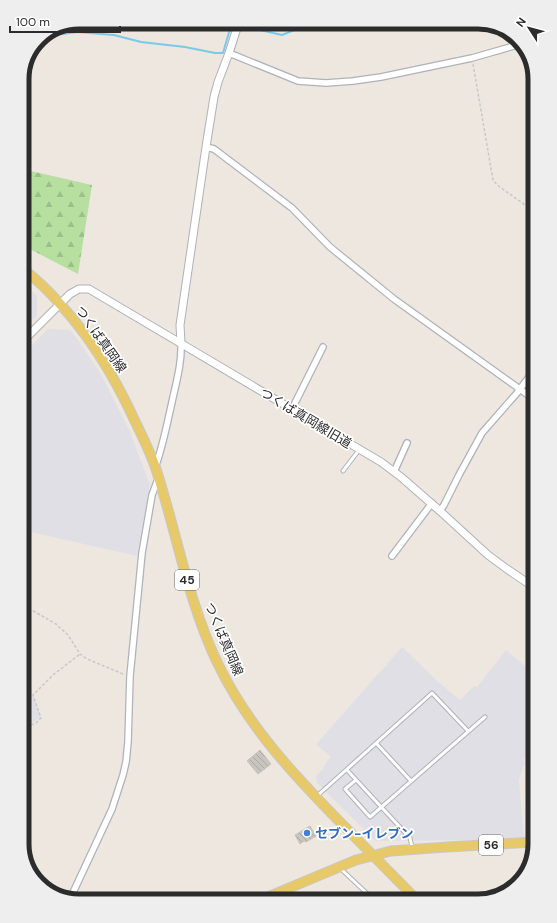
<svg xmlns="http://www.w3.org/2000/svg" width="557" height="923" font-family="'DM Sans','Noto Sans JP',sans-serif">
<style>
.industrial{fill:#e1dfe6}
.forest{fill:url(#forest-firs)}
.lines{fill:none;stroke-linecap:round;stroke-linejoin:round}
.stream{stroke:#7acae7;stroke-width:2}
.building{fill:url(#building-back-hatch);stroke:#c8c3b9}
.service-casing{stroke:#b0b2bb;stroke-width:5}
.minor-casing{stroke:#b0b2bb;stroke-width:8}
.tertiary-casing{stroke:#b0b2bb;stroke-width:9}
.primary-casing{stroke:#c8c8c8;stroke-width:11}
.path{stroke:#c8c8c8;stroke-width:1.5;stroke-dasharray:3 2;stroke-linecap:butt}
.service{stroke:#fff;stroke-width:3}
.minor{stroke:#fff;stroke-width:5.5}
.tertiary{stroke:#fff;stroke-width:7}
.primary{stroke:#e7c96a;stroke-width:9}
.shop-dot{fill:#3f7fe0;stroke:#fff;stroke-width:1.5}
.labels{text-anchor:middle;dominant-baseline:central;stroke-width:3.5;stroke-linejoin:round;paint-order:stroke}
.shield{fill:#fff;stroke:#6b6b6b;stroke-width:1}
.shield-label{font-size:12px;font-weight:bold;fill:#2c2c2c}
.street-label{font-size:13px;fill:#2c2c2c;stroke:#fff}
.shop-label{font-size:13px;font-weight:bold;fill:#366cbe;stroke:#fff;text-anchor:start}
.rim{fill:none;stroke:#2c2c2c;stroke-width:5}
</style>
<defs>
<pattern id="forest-firs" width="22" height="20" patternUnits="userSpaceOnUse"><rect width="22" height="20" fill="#b6dfa0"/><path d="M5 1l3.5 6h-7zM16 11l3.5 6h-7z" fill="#9dc08a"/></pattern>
<pattern id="building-back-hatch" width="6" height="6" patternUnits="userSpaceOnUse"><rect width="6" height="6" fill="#c8c4bf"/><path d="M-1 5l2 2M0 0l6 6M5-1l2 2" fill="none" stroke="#aca9a4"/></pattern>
</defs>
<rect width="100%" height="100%" fill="#ede7df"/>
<path class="industrial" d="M 29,289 L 37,296 L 37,316 L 22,330 L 22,299 Z
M 48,329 L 70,330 L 78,340 L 102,376 L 130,432 L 150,485 L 137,556 L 22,530 L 22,356 Z
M 402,647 L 435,679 L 460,700 L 474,686 L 477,687 L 506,650 L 535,674 L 535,747 L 526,758 L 523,760 L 525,762 L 519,780 L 524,837 L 486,840 L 376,841 L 317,783 L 316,775 L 322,770 L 327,761 L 331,757 L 317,745 L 318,742 Z
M 22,670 L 33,695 L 41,718 L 22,727 Z"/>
<path class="forest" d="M 22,169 L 92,185 L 78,274 L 22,245 Z"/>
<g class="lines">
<path class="stream" d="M 250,22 L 260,30 L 282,35 L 292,31 L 311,22
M 46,36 L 49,36 L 77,32 L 114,35 L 141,42 L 185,47 L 215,53 L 223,53 L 232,22"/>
</g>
<path class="building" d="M 260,750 L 271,764 L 258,774 L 247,761 Z
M 310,826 L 316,836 L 306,842 L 304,841 L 300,844 L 295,835 Z"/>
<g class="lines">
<defs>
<path id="service" d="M 343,471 L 359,450
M 376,743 L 411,781
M 347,770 L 410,838 L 412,847
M 356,780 L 345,789 L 370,817 L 485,717
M 317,796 L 432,693 L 468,731
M 341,869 L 375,901"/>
<path id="minor" d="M 229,53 L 298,81 L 326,83 L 353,81 L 381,77 L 472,58 L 521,44
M 206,147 L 214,149 L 292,208 L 330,247 L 394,299 L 535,400
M 292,409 L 323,347
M 155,468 C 163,446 167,424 172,402 C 176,383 182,363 181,343
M 394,472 L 407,443
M 440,511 L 444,505 L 459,475 L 482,433 L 517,393 L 535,369
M 392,556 L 432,503
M 70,899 L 112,809 L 123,775 L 126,762 L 128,742 L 130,676 L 142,553 L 152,495 L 158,479"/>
<path id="tertiary" d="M 22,342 L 70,294 L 79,289 L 89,289 L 381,462 L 401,477 L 440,511 L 488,555 L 507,569 L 535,588
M 181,343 L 180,325 L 206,147 L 214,97 L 218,82 L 229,53 L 239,22"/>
<path id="primary" d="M 22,268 C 36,279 49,291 61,305 C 91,338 114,376 133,417 C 141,434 150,451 156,469 C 177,534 188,601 217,662 C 247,725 292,773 340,822 C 366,848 392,875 418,901
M 258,901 L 356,860 L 391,851 L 447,847 L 535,842"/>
</defs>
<use href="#service" class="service-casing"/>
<use href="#minor" class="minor-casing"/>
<use href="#tertiary" class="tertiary-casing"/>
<use href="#primary" class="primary-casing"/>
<path class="path" d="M 473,64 L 493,180 L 497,185 L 535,212
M 23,600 L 28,608 L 56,624 L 68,635 L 80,654 L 87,659 L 123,674
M 22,729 L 36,723 L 41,718 L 33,695 L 53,675 L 80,654"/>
<use href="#service" class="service"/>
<use href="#minor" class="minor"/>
<use href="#tertiary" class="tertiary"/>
<use href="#primary" class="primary"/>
</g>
<circle class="shop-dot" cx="307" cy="833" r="4"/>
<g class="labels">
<g class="shield">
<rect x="175" y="570" width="24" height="20" rx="3"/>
<rect x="479" y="835" width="24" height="20" rx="3"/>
</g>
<g class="shield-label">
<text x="187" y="580">45</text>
<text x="491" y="845">56</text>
</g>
<g class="street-label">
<text transform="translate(101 339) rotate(55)">つくば真岡線</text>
<text transform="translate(306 418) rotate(31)">つくば真岡線旧道</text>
<text transform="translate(224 639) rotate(67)">つくば真岡線</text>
</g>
<g class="shop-label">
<text x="315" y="833">セブン-イレブン</text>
</g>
</g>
<path d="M0 0H557V923H0ZM79 29H478A50 50 0 0 1 528 79V844A50 50 0 0 1 478 894H79A50 50 0 0 1 29 844V79A50 50 0 0 1 79 29Z" fill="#eee" fill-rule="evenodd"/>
<path class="rim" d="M79 29H478A50 50 0 0 1 528 79V844A50 50 0 0 1 478 894H79A50 50 0 0 1 29 844V79A50 50 0 0 1 79 29Z"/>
<g transform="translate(529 28) rotate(306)" stroke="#ffffff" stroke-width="3" paint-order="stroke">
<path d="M0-3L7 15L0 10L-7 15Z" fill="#2c2c2c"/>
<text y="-6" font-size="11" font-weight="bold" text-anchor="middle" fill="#2c2c2c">N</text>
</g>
<path d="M10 26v6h110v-6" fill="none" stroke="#2c2c2c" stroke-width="2"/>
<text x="16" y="26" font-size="12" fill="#2c2c2c" stroke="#ffffff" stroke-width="3" paint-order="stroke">100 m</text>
</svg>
